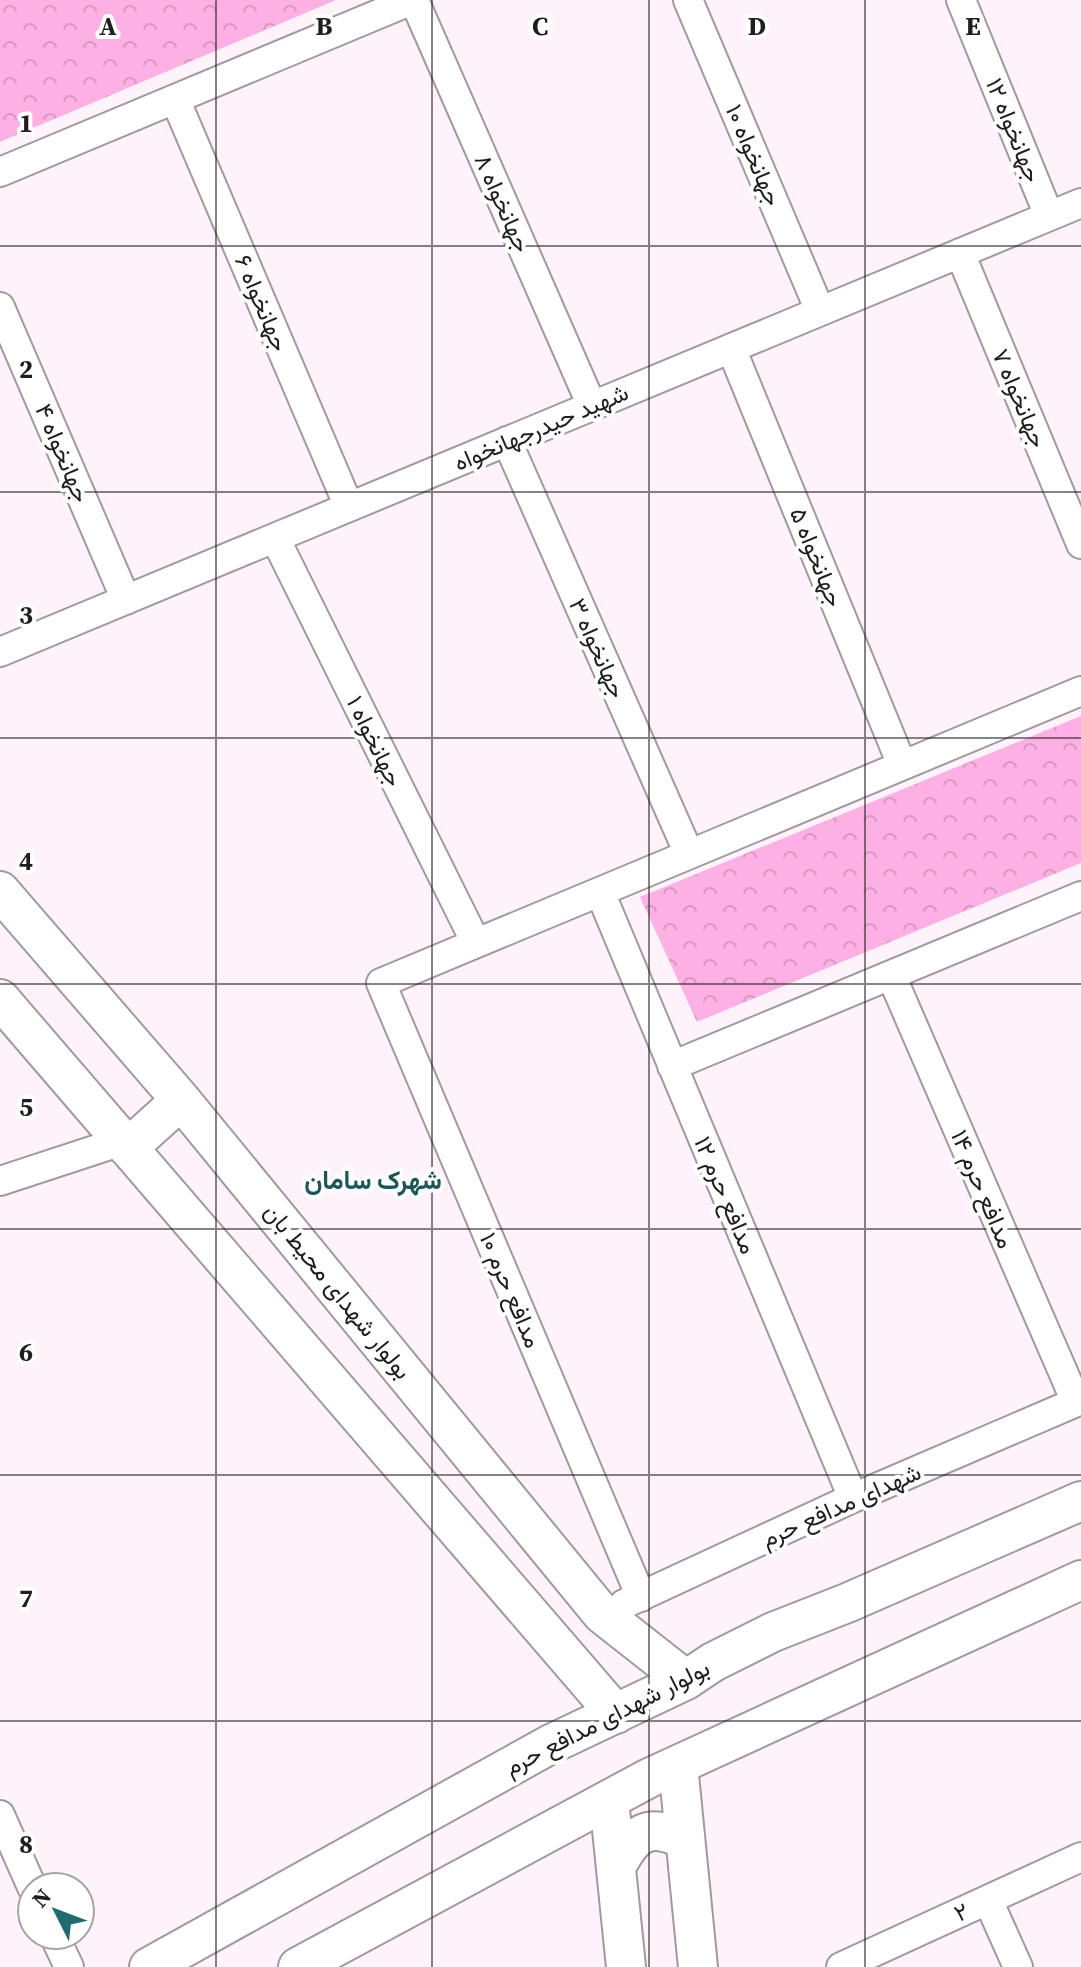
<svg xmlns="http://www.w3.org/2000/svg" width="1081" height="1967" font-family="'Source Serif 4',Vazirmatn,serif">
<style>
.forest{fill:url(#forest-crowns)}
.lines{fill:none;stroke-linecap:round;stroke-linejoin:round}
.street-casing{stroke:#a3989f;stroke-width:32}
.secondary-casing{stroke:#a3989f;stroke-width:42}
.street{stroke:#fff;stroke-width:28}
.secondary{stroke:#fff;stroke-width:38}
.grid{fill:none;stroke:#211d1f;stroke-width:2;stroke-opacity:0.55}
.labels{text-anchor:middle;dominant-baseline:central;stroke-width:8;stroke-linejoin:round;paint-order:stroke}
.street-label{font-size:24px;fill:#211d1f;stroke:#fff}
.neighbourhood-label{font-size:26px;font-weight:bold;fill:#1b5758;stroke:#fff}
.grid-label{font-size:26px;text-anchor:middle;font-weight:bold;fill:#211d1f;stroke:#fff;stroke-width:8;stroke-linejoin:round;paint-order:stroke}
</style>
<defs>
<pattern id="forest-crowns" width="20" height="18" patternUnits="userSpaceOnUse" patternTransform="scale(2)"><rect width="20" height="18" fill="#fdb0e4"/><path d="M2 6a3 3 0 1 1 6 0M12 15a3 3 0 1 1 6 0" fill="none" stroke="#d997c3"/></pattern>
</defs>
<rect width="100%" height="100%" fill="#fff3fb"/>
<path class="forest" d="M 0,0 L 336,0 L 0,142 Z
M 1081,716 L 1081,863 L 697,1022 L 640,897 Z"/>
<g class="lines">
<defs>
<path id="street" d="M 414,0 L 592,406
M 688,0 L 820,311
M 961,0 L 1049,216
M 175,99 L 349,507
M 0,172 L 412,0
M 960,253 L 1081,544
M 0,307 L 126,600
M 731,348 L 902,765
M 507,441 L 689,854
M 275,538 L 476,943
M 0,652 L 1081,203
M 600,892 L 853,1498
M 891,975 L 1076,1402
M 672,1066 L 1081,896
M 0,1181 L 122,1141
M 641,1597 L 381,983 L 1081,691
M 624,1604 L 853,1498 L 1081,1400
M 0,1815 L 32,1887
M 988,1900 L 1018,1967
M 54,1935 L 69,1967
M 841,1967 L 1081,1857"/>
<path id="secondary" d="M 0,891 L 181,1100 L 602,1614 L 686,1680
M 0,999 L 616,1714
M 128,1148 L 181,1100
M 678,1765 L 698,1967
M 609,1800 L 626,1967
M 616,1867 C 634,1833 648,1821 685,1840
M 149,1967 L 549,1745 L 686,1680 L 713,1662 L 773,1632 L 847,1603 L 1081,1501
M 298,1967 L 649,1778 L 1081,1580"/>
</defs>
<use href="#street" class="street-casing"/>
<use href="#secondary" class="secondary-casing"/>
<use href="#street" class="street"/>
<use href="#secondary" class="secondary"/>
</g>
<path class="grid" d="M 216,0 L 216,1967M 432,0 L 432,1967M 649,0 L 649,1967M 865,0 L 865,1967M 0,246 L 1081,246M 0,492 L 1081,492M 0,738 L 1081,738M 0,984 L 1081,984M 0,1229 L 1081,1229M 0,1475 L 1081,1475M 0,1721 L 1081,1721"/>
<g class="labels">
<g class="street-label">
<text transform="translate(1014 130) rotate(68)">جهانخواه ۱۲</text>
<text transform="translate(754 155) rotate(67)">جهانخواه ۱۰</text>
<text transform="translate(503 203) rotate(66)">جهانخواه ۸</text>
<text transform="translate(262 303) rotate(67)">جهانخواه ۶</text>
<text transform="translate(1020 398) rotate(67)">جهانخواه ۷</text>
<text transform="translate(541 427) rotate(-23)">شهید حیدرجهانخواه</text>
<text transform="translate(63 453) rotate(67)">جهانخواه ۴</text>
<text transform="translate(817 557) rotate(68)">جهانخواه ۵</text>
<text transform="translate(598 648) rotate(66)">جهانخواه ۳</text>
<text transform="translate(375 741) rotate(64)">جهانخواه ۱</text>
<text transform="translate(983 1189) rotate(67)">مدافع حرم ۱۴</text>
<text transform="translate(726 1195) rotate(67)">مدافع حرم ۱۲</text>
<text transform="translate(511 1290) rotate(67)">مدافع حرم ۱۰</text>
<text transform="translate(338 1291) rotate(51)">بولوار شهدای محیط بان</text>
<text transform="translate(841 1505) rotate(-24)">شهدای مدافع حرم</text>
<text transform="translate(607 1717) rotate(-27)">بولوار شهدای مدافع حرم</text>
<text transform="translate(961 1912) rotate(-25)">۲</text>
</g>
<g class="neighbourhood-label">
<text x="373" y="1180">شهرک سامان</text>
</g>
</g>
<g class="grid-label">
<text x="108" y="35">A</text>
<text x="324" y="35">B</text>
<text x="540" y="35">C</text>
<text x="757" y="35">D</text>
<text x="973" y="35">E</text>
<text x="26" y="132">1</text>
<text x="26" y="378">2</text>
<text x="26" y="624">3</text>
<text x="26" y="870">4</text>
<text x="26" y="1116">5</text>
<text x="26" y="1361">6</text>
<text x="26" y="1607">7</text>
<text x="26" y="1853">8</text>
</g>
<g transform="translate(56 1911) rotate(312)"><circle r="38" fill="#ffffff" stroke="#a6a5a5" stroke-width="2"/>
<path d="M0-6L14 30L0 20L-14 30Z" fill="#1f6b6d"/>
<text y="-12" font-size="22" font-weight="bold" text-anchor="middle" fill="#211d1f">N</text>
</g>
</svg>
